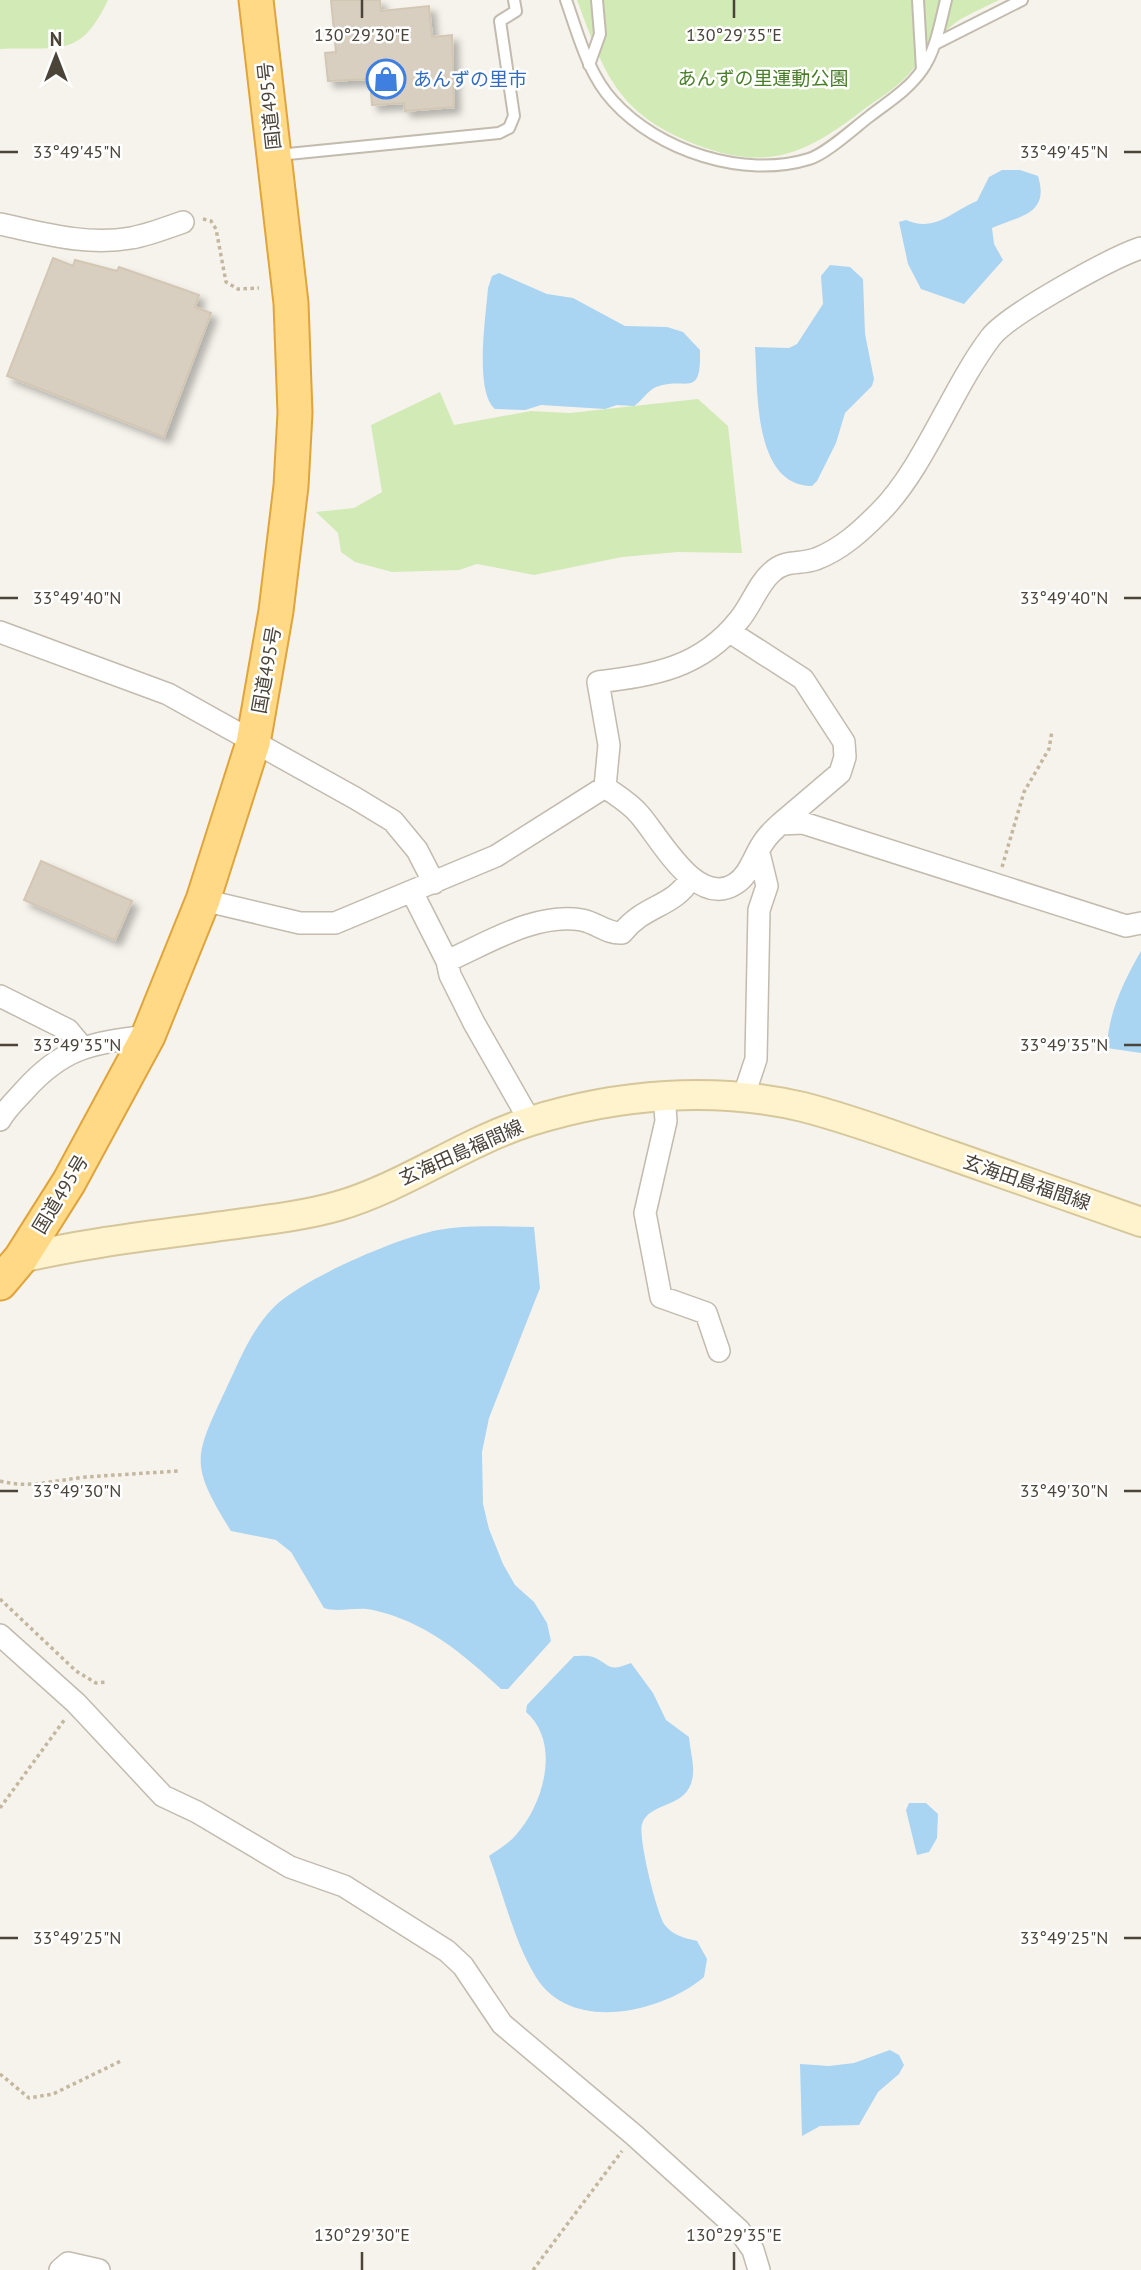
<svg xmlns="http://www.w3.org/2000/svg" width="1141" height="2270" font-family="'PT Sans','Noto Sans JP',sans-serif">
<style>
.green{fill:#d2eab5}
.water{fill:#a9d4f2}
.building{fill:#d8cfc1;stroke:#d3c7b4;stroke-width:2;filter:url(#shadow)}
.lines{fill:none;stroke-linecap:round;stroke-linejoin:round}
.service-casing{stroke:#c2bbae;stroke-width:14}
.minor-casing{stroke:#c2bbae;stroke-width:24}
.secondary-casing{stroke:#d6c79b;stroke-width:32}
.trunk-casing{stroke:#e0a43c;stroke-width:37}
.path{stroke:#c4b79f;stroke-width:3.5;stroke-dasharray:3.5 3.5;stroke-linecap:butt}
.service{stroke:#fff;stroke-width:10}
.minor{stroke:#fff;stroke-width:21}
.secondary{stroke:#fff3cd;stroke-width:28}
.trunk{stroke:#ffd985;stroke-width:33}
.ticks{fill:none;stroke:#4b4439;stroke-width:2.5}
.labels{text-anchor:middle;dominant-baseline:central;stroke-width:5;stroke-linejoin:round;paint-order:stroke}
.park-label{font-size:19px;fill:#4a7f2a;stroke:#fff}
.shop-label{font-size:19px;fill:#366cbe;stroke:#fff;text-anchor:start}
.street-label{font-size:19px;fill:#4b4439;stroke:#fff}
.ticks-label{font-size:18px;text-anchor:middle;fill:#4b4439;stroke:#fff;stroke-width:5;stroke-linejoin:round;paint-order:stroke}
</style>
<defs>
<filter id="shadow"><feDropShadow dx="6" dy="6" stdDeviation="3.5" flood-color="#0004"/></filter>
</defs>
<rect width="100%" height="100%" fill="#f6f3ec"/>
<path class="green" d="M 0,0 L 108,0 C 80,60 58,46 0,49 Z
M 577,0 L 999,0 C 987,6 973,12 961,19 C 938,33 922,62 902,81 C 889,93 873,102 859,113 C 804,155 766,171 697,145 C 617,114 605,75 577,0 Z
M 440,392 L 454,425 L 531,411 L 570,413 L 698,399 L 728,426 L 742,553 L 678,552 L 622,557 L 534,575 L 477,564 L 459,570 L 392,572 L 355,562 L 341,552 L 338,533 L 316,512 L 354,508 L 382,492 L 371,425 Z"/>
<path class="water" d="M 1002,170 L 1020,170 L 1038,176 C 1050,215 1019,216 992,228 L 994,244 L 1003,260 L 964,304 L 921,289 L 908,264 L 899,222 L 906,220 C 935,233 952,211 977,201 L 989,177 Z
M 830,265 L 850,267 L 863,279 L 865,334 L 874,379 L 872,386 L 845,413 L 836,443 L 817,481 L 812,486 C 753,486 758,390 755,347 L 789,348 L 797,344 L 823,304 L 821,276 Z
M 499,273 L 547,294 L 573,298 L 625,326 L 667,327 L 683,332 L 700,350 C 701,400 688,376 656,387 C 647,391 642,401 634,406 L 617,405 L 605,409 L 541,405 L 525,410 L 495,409 C 474,391 486,316 488,288 L 492,276 Z
M 1141,951 L 1141,1053 L 1107,1048 C 1108,1013 1124,981 1141,951 Z
M 534,1227 L 540,1288 L 489,1418 L 482,1452 L 483,1504 L 489,1529 L 503,1564 L 515,1585 L 534,1602 L 547,1623 L 551,1641 L 508,1689 L 501,1689 C 462,1653 426,1622 373,1610 C 357,1606 339,1613 324,1608 L 291,1552 L 276,1540 L 231,1531 C 190,1464 193,1459 226,1389 C 240,1360 251,1330 274,1307 C 304,1278 397,1238 438,1230 C 469,1224 503,1227 534,1227 Z
M 574,1656 C 579,1656 588,1655 593,1657 C 611,1664 606,1673 631,1663 L 653,1693 L 666,1720 L 689,1737 C 690,1749 694,1763 693,1774 C 690,1810 650,1800 642,1824 C 638,1838 656,1910 664,1924 C 672,1935 684,1938 697,1941 L 707,1959 L 704,1977 C 660,2014 566,2035 533,1972 C 513,1937 503,1893 489,1856 C 497,1850 508,1844 515,1836 C 543,1806 562,1743 526,1712 L 527,1705 Z
M 909,1803 L 926,1803 L 938,1814 L 937,1838 L 929,1852 L 917,1855 L 906,1810 Z
M 890,2050 L 899,2055 L 904,2065 L 899,2074 L 878,2092 L 859,2125 L 820,2126 L 802,2136 L 800,2064 L 829,2066 L 854,2063 Z"/>
<path class="building" d="M 331,0 L 380,0 L 381,11 L 429,6 L 432,37 L 452,35 L 454,107 L 405,111 L 404,103 L 372,105 L 370,79 L 328,81 L 325,53 L 336,52 Z
M 53,258 L 73,266 L 75,260 L 117,271 L 119,267 L 182,289 L 199,295 L 195,307 L 211,313 L 164,437 L 7,376 Z
M 41,861 L 132,901 L 115,940 L 24,900 Z"/>
<g class="lines">
<defs>
<path id="service" d="M 566,0 C 578,34 588,74 613,101 C 658,151 744,179 809,159 C 826,154 854,128 870,116 C 888,102 908,90 922,70 C 936,50 940,24 946,0
M 918,0 L 922,70
M 935,44 L 1022,0
M 589,65 L 600,34 L 597,0
M 278,155 L 499,133 L 509,128 L 514,116 L 500,21 L 516,11 L 514,0"/>
<path id="minor" d="M 0,224 C 43,233 86,246 131,238 C 148,235 166,228 183,222
M 0,632 L 168,694 L 355,798 L 393,821 L 417,850 L 434,883
M 730,632 L 803,679 L 844,742 L 845,757 L 840,773 L 780,824
M 605,787 C 616,795 630,803 639,814 C 659,836 696,909 735,884 C 751,874 754,854 765,840 C 769,834 775,829 780,824 L 803,823 L 1126,926 L 1141,923
M 412,892 L 447,961 L 450,975 L 474,1023 L 530,1121
M 203,900 L 300,923 L 335,923 L 496,856 L 605,787 L 609,745 L 598,682 C 654,675 701,668 739,620 C 751,606 758,584 772,572 C 786,559 799,565 816,559 C 842,549 861,531 880,512 C 924,468 952,388 991,337 C 1009,314 1111,258 1141,248
M 447,961 C 488,943 536,912 582,920 C 597,923 607,934 622,933 C 645,904 673,908 691,878
M 0,996 L 68,1030 L 82,1047
M 664,1096 L 666,1121 L 645,1213 L 661,1297 L 706,1313 L 719,1351
M 743,1098 L 756,1059 L 759,910 L 767,886 L 759,853
M 0,1120 C 6,1109 16,1100 24,1091 C 63,1047 92,1043 148,1036
M 0,1635 L 76,1703 L 163,1796 L 197,1812 L 290,1867 L 344,1886 L 447,1951 L 463,1966 L 502,2024 L 634,2135 L 739,2230 L 753,2250 L 759,2270
M 60,2270 L 68,2263 L 99,2270"/>
<path id="secondary" d="M 21,1258 C 89,1242 159,1235 229,1225 C 265,1220 303,1216 338,1206 C 406,1186 464,1142 531,1121 C 617,1094 714,1086 803,1107 C 854,1120 903,1139 953,1156 C 1016,1178 1078,1200 1141,1222"/>
<path id="trunk" d="M 0,1283 L 21,1258 L 69,1182 L 148,1036 L 203,900 L 253,743 L 276,611 L 291,486 L 295,413 L 291,303 L 256,0"/>
</defs>
<use href="#service" class="service-casing"/>
<use href="#minor" class="minor-casing"/>
<use href="#secondary" class="secondary-casing"/>
<use href="#trunk" class="trunk-casing"/>
<path class="path" d="M 203,219 L 211,221 L 216,229 L 226,282 L 238,289 L 259,288
M 1002,867 L 1024,792 L 1049,749 L 1052,731
M 0,1481 C 30,1489 55,1480 86,1477 C 116,1475 147,1473 178,1471
M 0,1599 L 76,1671 L 96,1683 L 106,1682
M 0,1808 L 65,1719
M 0,2074 L 29,2098 L 53,2094 L 123,2060
M 533,2270 L 622,2151"/>
<use href="#service" class="service"/>
<use href="#minor" class="minor"/>
<use href="#secondary" class="secondary"/>
<use href="#trunk" class="trunk"/>
</g>
<path class="ticks" d="M 362,0 L 362,18M 734,0 L 734,18M 0,152 L 18,152M 1124,152 L 1141,152M 0,598 L 18,598M 1124,598 L 1141,598M 0,1045 L 18,1045M 1124,1045 L 1141,1045M 0,1491 L 18,1491M 1124,1491 L 1141,1491M 0,1938 L 18,1938M 1124,1938 L 1141,1938M 362,2252 L 362,2270M 734,2252 L 734,2270"/>
<defs>
<symbol id="shop-ring" viewBox="-11 -11 22 22"><circle r="9.5" fill="#fff" stroke="#3f7fe0" stroke-width="1.5"/><path d="M-5-2.5h2.3a2.7 3.5 0 0 1 5.4 0H5L5.5 6h-11ZM-1.5-2.5h3a1.5 2.3 0 0 0-3 0Z" fill="#3f7fe0"/></symbol>
</defs>
<g fill-rule="evenodd">
<use href="#shop-ring" x="364" y="57" width="44" height="44"/>
</g>
<g class="labels">
<g class="park-label">
<text x="763" y="78">あんずの里運動公園</text>
</g>
<g class="shop-label">
<text x="413" y="79">あんずの里市</text>
</g>
<g class="street-label">
<text transform="translate(269 106) rotate(-96)">国道495号</text>
<text transform="translate(266 670) rotate(-80)">国道495号</text>
<text transform="translate(461 1152) rotate(-24)">玄海田島福間線</text>
<text transform="translate(1027 1182) rotate(19)">玄海田島福間線</text>
<text transform="translate(60 1194) rotate(-59)">国道495号</text>
</g>
</g>
<g class="ticks-label">
<text x="362" y="41">130°29'30"E</text>
<text x="734" y="41">130°29'35"E</text>
<text x="77" y="158">33°49'45"N</text>
<text x="1064" y="158">33°49'45"N</text>
<text x="77" y="604">33°49'40"N</text>
<text x="1064" y="604">33°49'40"N</text>
<text x="77" y="1051">33°49'35"N</text>
<text x="1064" y="1051">33°49'35"N</text>
<text x="77" y="1497">33°49'30"N</text>
<text x="1064" y="1497">33°49'30"N</text>
<text x="77" y="1944">33°49'25"N</text>
<text x="1064" y="1944">33°49'25"N</text>
<text x="362" y="2241">130°29'30"E</text>
<text x="734" y="2241">130°29'35"E</text>
</g>
<g transform="translate(56 56)" stroke="#ffffff" stroke-width="5" paint-order="stroke">
<path d="M0-5L12 26L0 18L-12 26Z" fill="#4b4439"/>
<text y="-10" font-size="19" font-weight="bold" text-anchor="middle" fill="#4b4439">N</text>
</g>
</svg>
